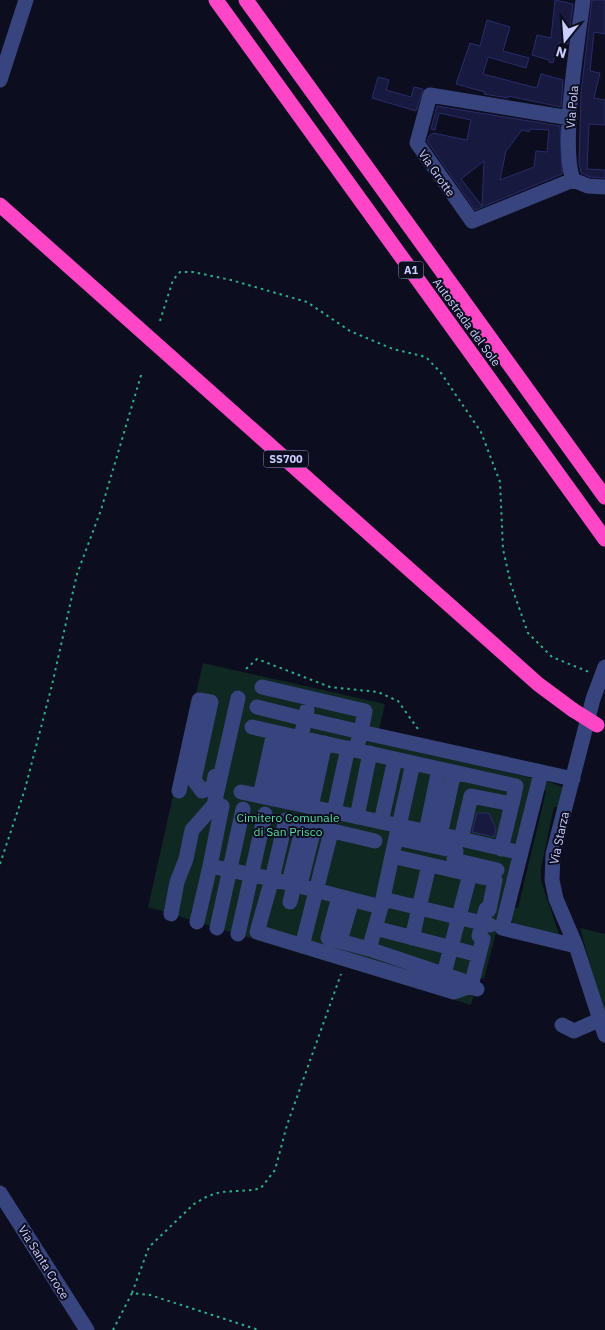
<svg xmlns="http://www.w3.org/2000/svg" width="605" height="1330" font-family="'IBM Plex Sans',sans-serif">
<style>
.green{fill:#0f2822}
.building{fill:#18193f;stroke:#2a2c6b;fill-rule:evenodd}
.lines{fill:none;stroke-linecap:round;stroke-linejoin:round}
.path{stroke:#2eaf8b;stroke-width:2;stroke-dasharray:2.5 4;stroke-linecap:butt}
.minor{stroke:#37447d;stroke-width:15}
.highway{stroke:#fe46c6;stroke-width:15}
.highway-bridge{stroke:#fe46c6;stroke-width:15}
.labels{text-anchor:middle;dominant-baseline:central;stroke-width:4;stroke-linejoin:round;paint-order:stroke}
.shield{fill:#0c0d1e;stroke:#9195bc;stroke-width:1}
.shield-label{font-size:11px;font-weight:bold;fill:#cacfff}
.street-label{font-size:12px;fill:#cacfff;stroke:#0c0d1e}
.park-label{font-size:12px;fill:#57dd9e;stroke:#0c0d1e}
</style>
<rect width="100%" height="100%" fill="#0c0d1e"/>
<path class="green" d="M 203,663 L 385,704 L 376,742 L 536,779 L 484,979 L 479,978 L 471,1005 L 148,907 Z
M 544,780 L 563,787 L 562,807 L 554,807 L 541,868 L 541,881 L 559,934 L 515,928 L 510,916 L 511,907 L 518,908 L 546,791 L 539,789 Z
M 580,928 L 605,934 L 605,1018 L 603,1013 Z"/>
<path class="building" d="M 555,0 L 573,4 L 568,44 L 559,42 L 553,63 L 549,62 L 549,60 L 532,55 L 537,35 L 551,38 Z
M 592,0 L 605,0 L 605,34 L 594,32 L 590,71 L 600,73 L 594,98 L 605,100 L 605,125 L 589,124 L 587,169 L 605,170 L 605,178 L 590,177 L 581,173 L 579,163 L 581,93 Z
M 487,20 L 510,27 L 503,51 L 529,58 L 526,68 L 488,57 L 483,74 L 537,88 L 541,74 L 563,80 L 561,107 L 508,96 L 508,98 L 484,94 L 485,92 L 456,84 L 470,43 L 480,46 Z
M 378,77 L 389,80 L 386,90 L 411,97 L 414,87 L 423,89 L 416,111 L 372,98 Z
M 437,106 L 560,126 L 562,174 L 475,210 L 427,141 L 429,136 L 433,133 L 467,140 L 471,120 L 439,113 L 435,130 L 431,129 ZM 530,129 L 549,130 L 547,152 L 536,151 L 534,167 L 500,180 L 506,151 L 522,130 L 529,132 ZM 484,161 L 482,206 L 461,179 Z
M 477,813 L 489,813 L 496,829 L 494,837 L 472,832 Z"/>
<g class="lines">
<path class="path" d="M 160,321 L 173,280 L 180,272 L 193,272 L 231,280 L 307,302 L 350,331 L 393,349 L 426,357 L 441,373 L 481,432 L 500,482 L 503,549 L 511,585 L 528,633 L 552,657 L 589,672
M 246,669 L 257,659 L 330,687 L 378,692 L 398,701 L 420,732
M 0,864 L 25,789 L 52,685 L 77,574 L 101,510 L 142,372
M 132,1293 L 149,1247 L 194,1204 L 208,1196 L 221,1192 L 253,1190 L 261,1188 L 275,1170 L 287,1125 L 341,974
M 113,1330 L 132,1293 L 150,1295 L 259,1330"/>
<path class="minor" d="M 583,0 C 578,40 560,146 573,180 L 588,186 L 605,187
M 0,80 L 26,0
M 570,118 L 430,95 L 417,143 L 472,221 L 573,180
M 605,667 L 593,699 L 553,854 L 552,880 L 556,899 L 576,946 L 605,1035
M 262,687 L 365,711 L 361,732 L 305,719 L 287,802
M 257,707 L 305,719 L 307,710
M 252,727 L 274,732
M 358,742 L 361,732 L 573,779
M 541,773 L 502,928 L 576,946
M 179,791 L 199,700 L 211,702 L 194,780 L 202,791 L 213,787 L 215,776 L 221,774
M 241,792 L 260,796
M 273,799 L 287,735
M 298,804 L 313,741
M 311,807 L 325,743
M 334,812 L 348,748
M 357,817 L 370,753
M 381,822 L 395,759
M 399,826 L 413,763
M 426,832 L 439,769
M 301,834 L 312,837 L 302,877 L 291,874 Z
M 440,835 L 454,772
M 396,838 L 456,851 L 454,860 L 497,870
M 461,839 L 260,796 L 274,732 L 516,786 L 512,804
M 375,841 L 286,820 L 272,879 L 381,907 L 397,833
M 501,849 L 512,804 L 471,796 L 461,839 L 517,852
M 210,866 L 222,806 L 214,805 L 238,698
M 339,897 L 328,938 L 369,949
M 383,899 L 490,925
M 290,902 L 296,877
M 381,907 L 369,949 L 461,980 L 477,989
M 171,914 L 177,882 L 186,859 L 192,830 L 214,805
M 197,922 L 210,866 L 272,879 L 257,932 L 454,992 L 471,986 L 483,939 L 479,936 L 486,909 L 489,910 L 495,880 L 392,856
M 217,928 L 243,809
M 375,928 L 479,955
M 238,934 L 265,814
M 412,938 L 429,865
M 340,941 L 352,900
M 302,946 L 331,832
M 444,974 L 470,874
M 562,1025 L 574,1031 L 599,1020
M 0,1193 L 87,1330"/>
<path class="highway" d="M 216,0 L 605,539
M 246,0 L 605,497
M 0,205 L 538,684 L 573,710"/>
<path class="highway-bridge" d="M 573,710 L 597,725"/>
</g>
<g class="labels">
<g class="shield">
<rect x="398.5" y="261.5" width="25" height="17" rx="4"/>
<rect x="263.5" y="450.5" width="45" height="17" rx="4"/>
</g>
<g class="shield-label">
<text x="411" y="270">A1</text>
<text x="286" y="459">SS700</text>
</g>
<g class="street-label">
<text transform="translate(572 107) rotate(-85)">Via Pola</text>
<text transform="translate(437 173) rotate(55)">Via Grotte</text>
<text transform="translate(467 322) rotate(54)">Autostrada del Sole</text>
<text transform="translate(559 838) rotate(-78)">Via Starza</text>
<text transform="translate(44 1262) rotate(58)">Via Santa Croce</text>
</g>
<g class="park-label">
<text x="288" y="817">Cimitero Comunale<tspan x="288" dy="14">di San Prisco</tspan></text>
</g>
</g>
<g transform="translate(565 40) rotate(197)" stroke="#0c0d1e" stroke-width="4" paint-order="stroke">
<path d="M0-4L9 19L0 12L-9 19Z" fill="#cacfff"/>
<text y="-8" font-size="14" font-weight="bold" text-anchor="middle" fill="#cacfff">N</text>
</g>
</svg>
